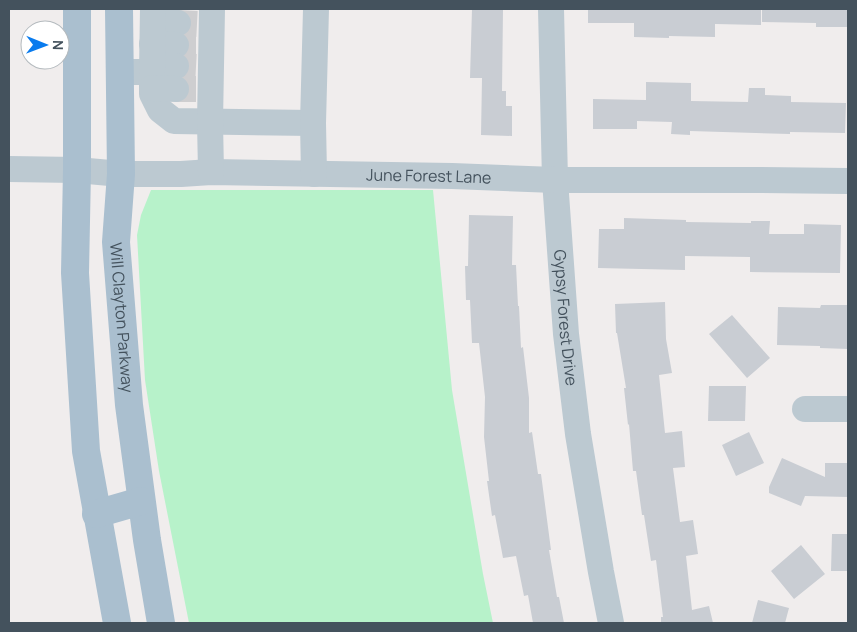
<svg xmlns="http://www.w3.org/2000/svg" width="857" height="632" font-family="Manrope,sans-serif">
<style>
.green{fill:#b7f2ca}
.building{fill:#c9cdd3}
.lines{fill:none;stroke-linecap:round;stroke-linejoin:round}
.minor-tunnel{stroke:#ceced0;stroke-width:26;stroke-dasharray:26 13;stroke-linecap:butt}
.minor{stroke:#bcc9d1;stroke-width:26}
.major{stroke:#aabfcf;stroke-width:28}
.labels{text-anchor:middle;dominant-baseline:central;stroke-width:4;stroke-linejoin:round;paint-order:stroke}
.street-label{font-size:16px;fill:#44525d;stroke:#fff}
</style>
<rect width="100%" height="100%" fill="#f0eded"/>
<path class="green" d="M 151,190 L 433,190 L 452,390 L 483,574 L 493,623 L 189,623 L 159,471 L 145,380 L 137,235 L 141,215 Z"/>
<path class="building" d="M 472,9 L 503,9 L 502,91 L 506,91 L 506,106 L 512,106 L 512,136 L 481,135 L 482,78 L 470,78 Z
M 588,9 L 761,9 L 761,25 L 715,24 L 715,37 L 669,36 L 669,38 L 634,37 L 634,23 L 588,23 Z
M 762,9 L 848,9 L 848,27 L 816,27 L 816,23 L 762,22 Z
M 646,82 L 691,83 L 691,101 L 748,102 L 749,88 L 765,88 L 765,95 L 791,96 L 791,102 L 846,103 L 845,133 L 790,132 L 790,134 L 690,131 L 690,135 L 671,134 L 672,122 L 637,121 L 637,129 L 593,129 L 593,99 L 646,100 Z
M 469,215 L 513,216 L 512,265 L 516,265 L 518,306 L 519,306 L 521,348 L 523,347 L 529,398 L 529,433 L 532,432 L 538,474 L 541,474 L 551,550 L 549,550 L 557,597 L 559,597 L 564,623 L 533,623 L 528,595 L 524,596 L 516,556 L 503,558 L 495,515 L 492,516 L 487,481 L 489,481 L 484,437 L 485,397 L 479,343 L 472,343 L 470,300 L 466,300 L 465,266 L 468,266 Z
M 624,218 L 686,220 L 686,222 L 751,223 L 751,221 L 770,221 L 769,234 L 804,234 L 804,224 L 841,225 L 840,273 L 750,272 L 750,257 L 685,256 L 685,270 L 598,268 L 599,229 L 624,229 Z
M 665,302 L 666,339 L 672,373 L 659,375 L 665,433 L 682,431 L 685,467 L 673,468 L 680,522 L 693,520 L 698,554 L 686,556 L 692,610 L 709,606 L 713,623 L 661,623 L 661,617 L 663,617 L 656,560 L 651,561 L 644,515 L 642,515 L 636,471 L 633,471 L 629,424 L 628,425 L 624,388 L 626,388 L 617,333 L 616,333 L 615,304 Z
M 821,305 L 848,305 L 848,349 L 820,348 L 820,346 L 777,345 L 778,307 L 820,308 Z
M 732,315 L 770,358 L 747,378 L 709,334 Z
M 709,386 L 746,386 L 745,421 L 708,421 Z
M 749,432 L 764,463 L 736,476 L 722,445 Z
M 782,458 L 825,477 L 825,463 L 848,463 L 848,497 L 805,496 L 801,506 L 769,493 L 769,487 Z
M 832,534 L 848,534 L 848,571 L 831,571 Z
M 801,545 L 825,574 L 794,599 L 771,571 Z
M 758,600 L 789,608 L 785,623 L 752,623 Z"/>
<g class="lines">
<path class="minor-tunnel" d="M 178,23 L 197,24
M 176,45 L 196,45
M 176,66 L 196,67
M 176,89 L 196,89"/>
<g class="minor">
<path id="s1" d="M 551,9 L 555,180 L 566,334 L 578,434 L 601,572 L 611,623"/>
<path d="M 153,22 L 178,23"/>
<path d="M 152,44 L 176,45"/>
<path d="M 152,66 L 176,66"/>
<path d="M 120,72 L 152,72 L 152,94 L 160,110 L 174,121 L 313,123"/>
<path d="M 152,72 L 153,9"/>
<path d="M 152,88 L 176,89"/>
<path id="s2" d="M 9,169 L 77,170 L 121,174 L 181,174 L 211,172 L 452,176 L 555,180 L 754,180 L 848,181"/>
<path d="M 211,172 L 210,122 L 212,9"/>
<path d="M 314,174 L 313,123 L 316,9"/>
<path d="M 805,409 L 848,409"/>
</g>
<g class="major">
<path d="M 77,9 L 77,170 L 75,273 L 86,451 L 117,623"/>
<path id="s3" d="M 119,9 L 121,174 L 116,242 L 129,405 L 147,540 L 161,623"/>
<path d="M 96,514 L 141,501"/>
</g>
</g>
<g class="labels">
<g class="street-label">
<text stroke="none"><textPath href="#s2" startOffset="420">June Forest Lane</textPath></text>
<text stroke="none"><textPath href="#s3" startOffset="309">Will Clayton Parkway</textPath></text>
<text stroke="none"><textPath href="#s1" startOffset="309">Gypsy Forest Drive</textPath></text>
</g>
</g>
<rect width="857" height="632" fill="none" stroke="#44525d" stroke-width="20"/>
<g transform="translate(45 45) rotate(91)"><circle r="24" fill="#ffffff" stroke="#b4babe"/>
<path d="M0-4L9 19L0 12L-9 19Z" fill="#097bee"/>
<text y="-8" font-size="14" font-weight="bold" text-anchor="middle" fill="#44525d">N</text>
</g>
</svg>
